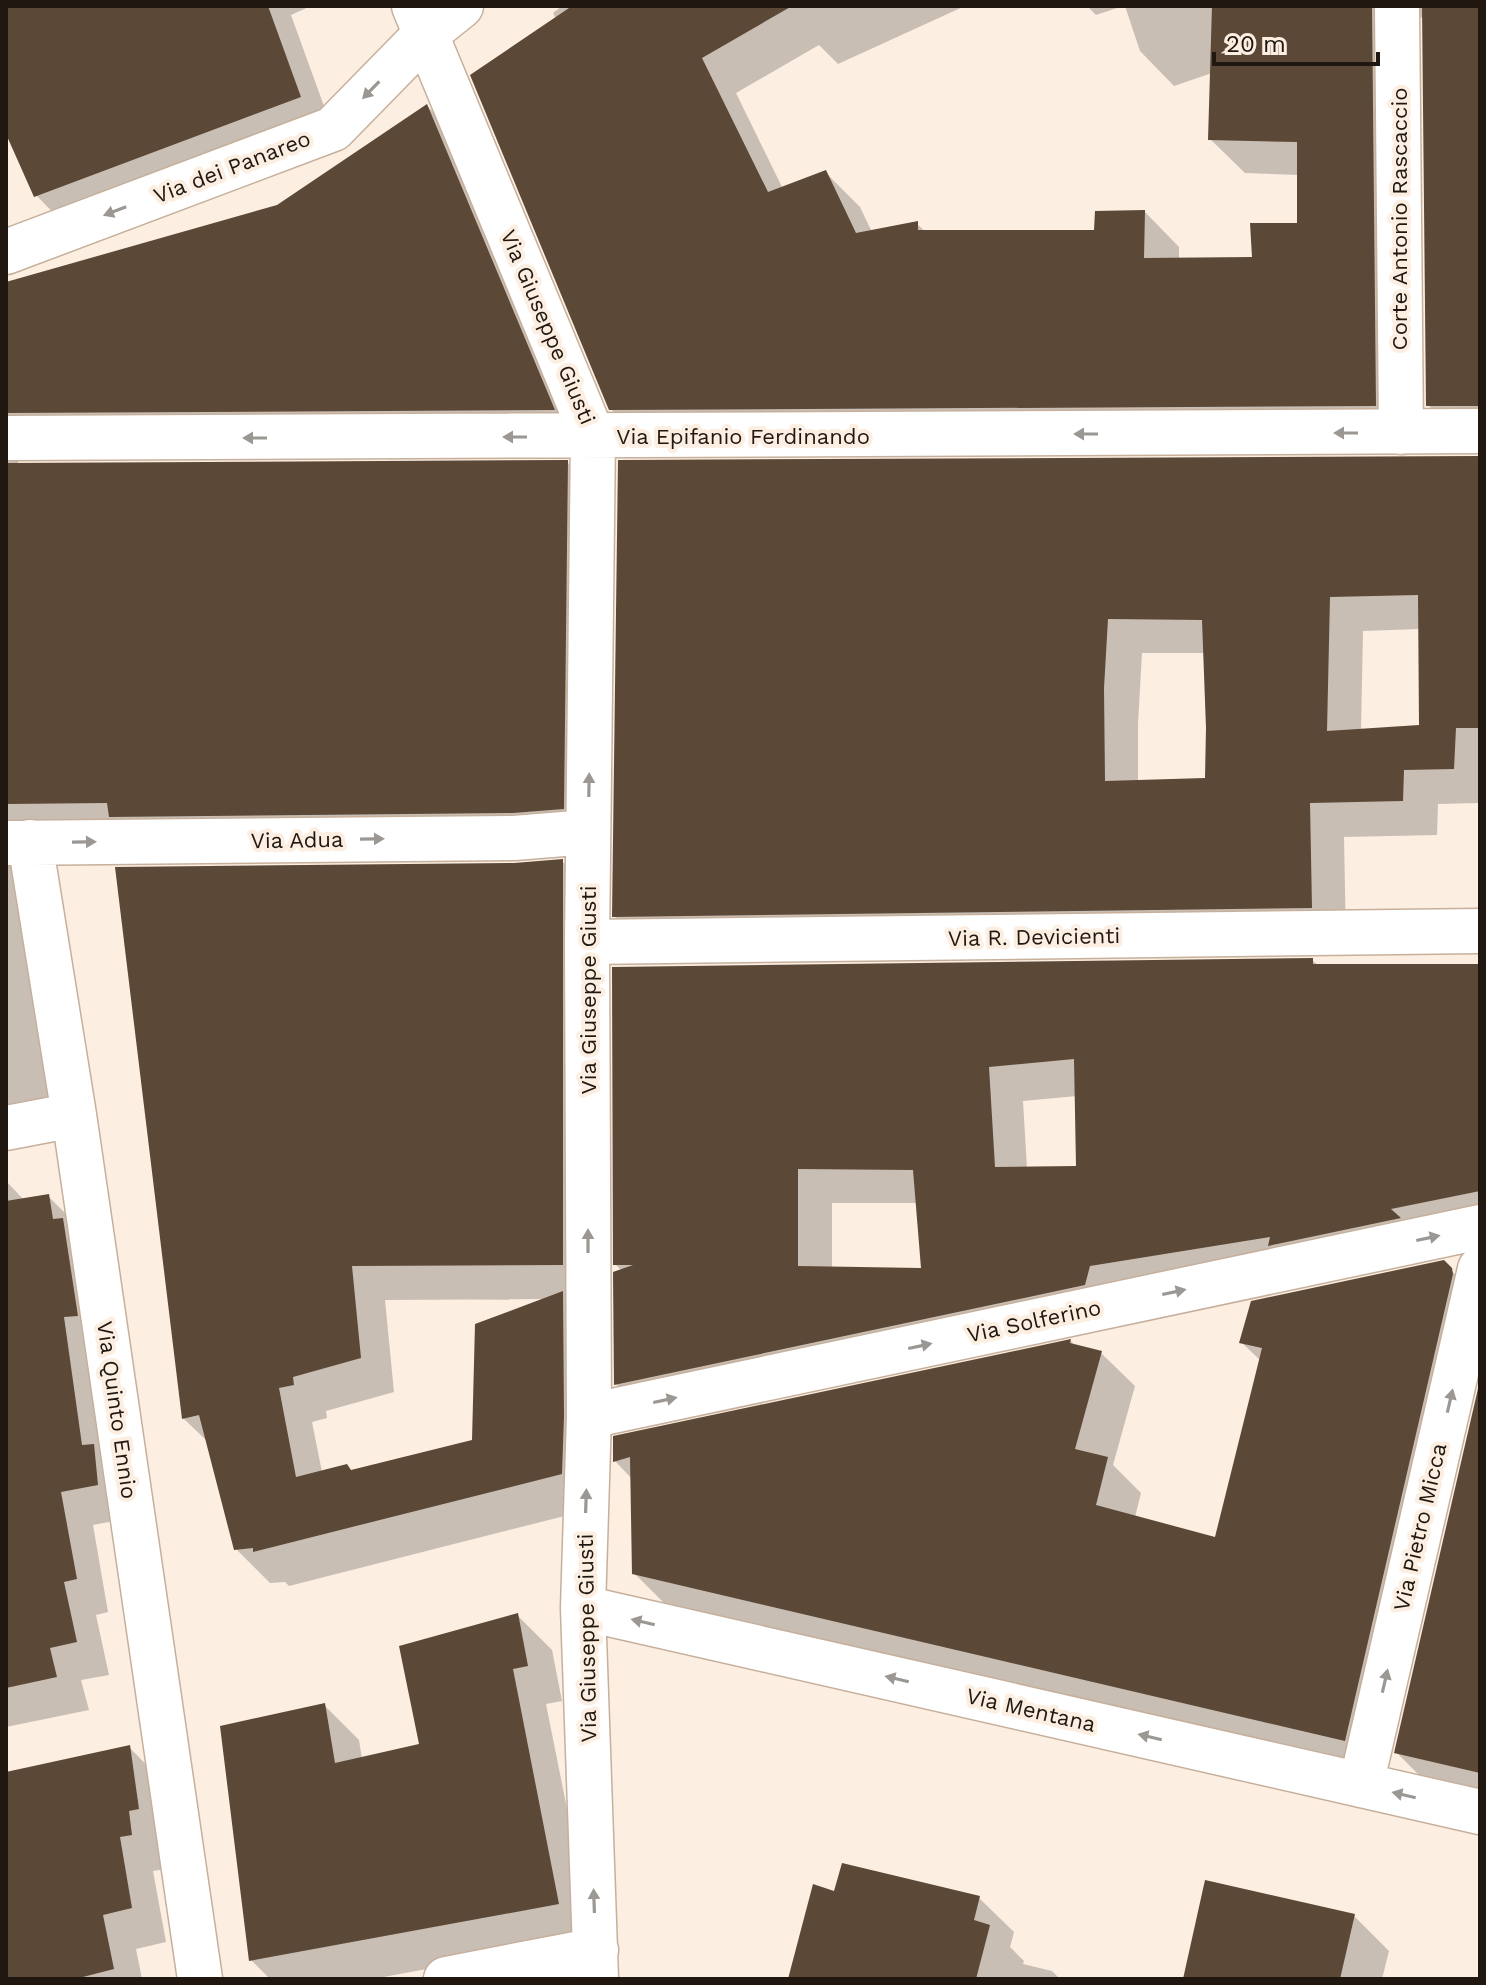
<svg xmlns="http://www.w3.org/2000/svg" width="1486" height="1985" font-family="'Work Sans',sans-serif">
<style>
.shadow{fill:#0003;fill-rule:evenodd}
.building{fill:#5b4836;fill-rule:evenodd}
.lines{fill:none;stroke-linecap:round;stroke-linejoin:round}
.minor-casing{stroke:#c6b09c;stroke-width:47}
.minor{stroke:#fff;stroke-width:44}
.oneway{fill:#9b9793}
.labels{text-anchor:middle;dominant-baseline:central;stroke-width:8;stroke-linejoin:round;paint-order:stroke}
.street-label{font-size:22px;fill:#201810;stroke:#fceee1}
</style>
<rect width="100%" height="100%" fill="#fceee1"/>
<path class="shadow" d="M 6,6 L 311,6 L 291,15 L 333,131 L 69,229 L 36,195 L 6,129 Z
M 562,6 L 965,6 L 838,64 L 819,45 L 736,93 L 783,189 L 826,173 L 860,207 L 872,232 L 917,224 L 926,232 L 1096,232 L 1145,212 L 1179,247 L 1179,260 L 1254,259 L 1299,225 L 1299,175 L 1245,173 L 1210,139 L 1212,73 L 1174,86 L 1140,51 L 1125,6 L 1480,6 L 1480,440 L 1462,440 L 1428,405 L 1424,17 L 1420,18 L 1410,28 L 1409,440 L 645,444 L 611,409 L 556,19 L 553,13 Z
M 1087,6 L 1123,6 L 1096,15 Z
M 427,106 L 462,140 L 588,444 L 19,460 L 17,465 L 567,462 L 601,497 L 597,843 L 48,838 L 76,1110 L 6,1117 L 6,284 L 277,207 Z
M 1480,458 L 1480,803 L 1438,804 L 1437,835 L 1344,837 L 1346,942 L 649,950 L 614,916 L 620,462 ZM 1420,629 L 1421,727 L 1361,730 L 1363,631 ZM 1142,653 L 1205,653 L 1207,780 L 1138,782 L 1138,724 Z
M 562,861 L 596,895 L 596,1508 L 289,1586 L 285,1582 L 270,1583 L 236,1549 L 208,1442 L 184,1419 L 117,869 L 514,865 ZM 547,1299 L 474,1442 L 352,1472 L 322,1472 L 312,1422 L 327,1418 L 326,1411 L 394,1392 L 385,1300 Z
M 1312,960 L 1319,966 L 1480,966 L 1480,1232 L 650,1419 L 616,1384 L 622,1271 L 615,1264 L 614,969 ZM 1077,1096 L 1078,1168 L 1027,1168 L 1023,1101 ZM 832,1203 L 918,1203 L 923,1270 L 832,1269 Z
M 6,1181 L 24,1200 L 48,1196 L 81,1229 L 130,1518 L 93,1525 L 108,1612 L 96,1615 L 109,1675 L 81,1680 L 89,1710 L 6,1727 Z
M 1443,1262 L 1477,1297 L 1379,1774 L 668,1607 L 634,1573 L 632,1479 L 615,1461 L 615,1438 L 1071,1341 L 1075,1346 L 1101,1353 L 1135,1386 L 1113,1465 L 1141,1493 L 1135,1517 L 1217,1539 L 1261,1361 L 1241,1342 Z
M 1480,1389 L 1480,1798 L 1431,1787 L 1396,1752 Z
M 517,1615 L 552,1650 L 562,1701 L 546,1704 L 593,1938 L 373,1979 L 270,1979 L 251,1960 L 324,1705 L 359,1740 L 362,1759 L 422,1746 Z
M 129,1747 L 163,1782 L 166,1869 L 153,1871 L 166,1942 L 136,1949 L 142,1979 L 6,1979 L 6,1774 Z
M 835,1894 L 979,1898 L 1014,1932 L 1010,1947 L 1024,1961 L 1023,1964 L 1052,1971 L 1060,1979 L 790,1979 Z
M 1354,1916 L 1389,1951 L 1382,1979 L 1185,1979 Z"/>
<path class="building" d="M 6,6 L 268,6 L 301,97 L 34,197 L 6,134 Z
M 572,6 L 792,6 L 702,58 L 768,192 L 826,170 L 856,233 L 918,221 L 918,230 L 1094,230 L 1095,211 L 1145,210 L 1144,258 L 1252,257 L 1250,223 L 1297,223 L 1297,142 L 1208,140 L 1212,6 L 1372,6 L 1376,406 L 609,410 L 470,75 Z
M 1422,6 L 1480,6 L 1480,406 L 1426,406 Z
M 427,104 L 555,410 L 6,413 L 6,282 L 277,205 Z
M 1480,456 L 1480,728 L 1456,728 L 1454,769 L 1404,770 L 1403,801 L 1310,803 L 1312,908 L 612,917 L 618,460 ZM 1418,595 L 1419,725 L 1327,731 L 1330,597 ZM 1108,619 L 1202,620 L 1206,728 L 1205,778 L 1105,781 L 1104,688 Z
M 568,460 L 564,809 L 513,813 L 109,817 L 107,803 L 6,804 L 6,463 Z
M 563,859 L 563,1265 L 352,1266 L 361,1358 L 293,1377 L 294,1385 L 279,1388 L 296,1477 L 347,1464 L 351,1470 L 472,1440 L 475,1324 L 563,1291 L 564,1416 L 562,1474 L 253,1552 L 253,1548 L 234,1550 L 199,1415 L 182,1419 L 115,867 L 514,863 Z
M 1313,958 L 1313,964 L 1480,964 L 1480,1191 L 1391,1209 L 1401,1218 L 1268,1246 L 1270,1237 L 1090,1266 L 1085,1285 L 614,1385 L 613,1272 L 633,1265 L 613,1265 L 612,967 ZM 1074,1059 L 1076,1166 L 995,1167 L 989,1067 ZM 798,1169 L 913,1170 L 921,1268 L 798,1266 Z
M 49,1194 L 53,1219 L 63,1218 L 78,1316 L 64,1317 L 82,1445 L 94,1444 L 98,1485 L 61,1492 L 77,1579 L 64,1582 L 77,1642 L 50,1648 L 57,1677 L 6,1688 L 6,1201 Z
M 1444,1260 L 1452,1268 L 1453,1274 L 1345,1741 L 632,1574 L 630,1457 L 613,1462 L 613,1436 L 1071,1339 L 1070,1343 L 1102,1351 L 1075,1449 L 1108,1457 L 1096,1505 L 1215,1537 L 1262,1348 L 1239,1343 L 1251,1301 Z
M 1480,1380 L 1480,1773 L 1394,1753 Z
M 518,1613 L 528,1666 L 513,1669 L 559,1904 L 249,1961 L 220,1726 L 325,1703 L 335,1763 L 419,1744 L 399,1646 Z
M 130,1745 L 139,1809 L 129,1811 L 132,1835 L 120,1837 L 132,1908 L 103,1915 L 114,1969 L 75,1979 L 6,1979 L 6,1772 Z
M 842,1863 L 980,1896 L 974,1920 L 990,1925 L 976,1979 L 788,1979 L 813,1884 L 834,1891 Z
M 1205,1880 L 1355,1914 L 1340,1979 L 1183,1979 Z"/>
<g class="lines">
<defs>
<path id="minor" d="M 414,6 L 593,437 L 587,942 L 589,1416 L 583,1608 L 596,1979
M 1397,6 L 1401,432
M 6,252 L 333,129 L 426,34 L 461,6
M 6,438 L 1480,431
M 30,842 L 74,1115 L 200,1979
M 6,843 L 514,838 L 588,832
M 587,942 L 1480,931
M 6,1128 L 74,1115
M 589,1416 L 1480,1227
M 583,1608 L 1480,1812
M 1361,1785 L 1480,1269
M 446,1979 L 596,1950"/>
</defs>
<use href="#minor" class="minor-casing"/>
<use href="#minor" class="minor"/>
</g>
<defs><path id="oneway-solid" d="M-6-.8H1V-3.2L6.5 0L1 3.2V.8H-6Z" transform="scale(2)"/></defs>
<g class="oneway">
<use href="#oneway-solid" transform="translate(371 90) rotate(134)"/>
<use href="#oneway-solid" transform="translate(115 211) rotate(159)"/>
<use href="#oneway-solid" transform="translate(1346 433) rotate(180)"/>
<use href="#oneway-solid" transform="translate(1086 434) rotate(180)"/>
<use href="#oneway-solid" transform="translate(515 437) rotate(180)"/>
<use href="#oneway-solid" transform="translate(255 438) rotate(180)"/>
<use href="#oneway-solid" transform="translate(589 785) rotate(-89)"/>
<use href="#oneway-solid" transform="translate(372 839) rotate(-1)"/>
<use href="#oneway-solid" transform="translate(84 842) rotate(-1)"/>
<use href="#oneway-solid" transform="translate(1428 1238) rotate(-12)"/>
<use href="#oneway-solid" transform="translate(588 1241) rotate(-90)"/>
<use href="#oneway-solid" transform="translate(1174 1292) rotate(-12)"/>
<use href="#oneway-solid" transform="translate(920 1346) rotate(-12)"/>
<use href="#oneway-solid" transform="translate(665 1400) rotate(-12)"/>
<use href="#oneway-solid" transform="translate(1450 1401) rotate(-77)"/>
<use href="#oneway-solid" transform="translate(586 1501) rotate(-88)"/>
<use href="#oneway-solid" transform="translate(643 1622) rotate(-167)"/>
<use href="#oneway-solid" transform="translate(897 1679) rotate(-167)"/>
<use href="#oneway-solid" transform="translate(1385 1681) rotate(-77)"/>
<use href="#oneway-solid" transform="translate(1150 1737) rotate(-167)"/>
<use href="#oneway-solid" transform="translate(1404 1795) rotate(-167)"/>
<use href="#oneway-solid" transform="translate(594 1901) rotate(-92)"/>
</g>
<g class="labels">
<g class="street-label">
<text transform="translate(232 167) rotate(-21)">Via dei Panareo</text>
<text transform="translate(1399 219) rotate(-90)">Corte Antonio Rascaccio</text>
<text transform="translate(548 327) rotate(67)">Via Giuseppe Giusti</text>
<text x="743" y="436">Via Epifanio Ferdinando</text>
<text transform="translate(297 840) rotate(-1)">Via Adua</text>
<text transform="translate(1034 937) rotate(-1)">Via R. Devicienti</text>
<text transform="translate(588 990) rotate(-90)">Via Giuseppe Giusti</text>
<text transform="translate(1034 1321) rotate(-12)">Via Solferino</text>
<text transform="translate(117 1410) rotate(82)">Via Quinto Ennio</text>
<text transform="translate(1420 1527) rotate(-77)">Via Pietro Micca</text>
<text transform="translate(587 1638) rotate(-91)">Via Giuseppe Giusti</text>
<text transform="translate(1031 1710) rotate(13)">Via Mentana</text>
</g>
</g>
<rect width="1486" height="1985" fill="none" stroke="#201810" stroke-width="16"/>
<path d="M1214 52v12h164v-12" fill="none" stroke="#201810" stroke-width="4"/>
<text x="1226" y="52" font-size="24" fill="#201810" stroke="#fceee1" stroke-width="6" paint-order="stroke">20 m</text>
</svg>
